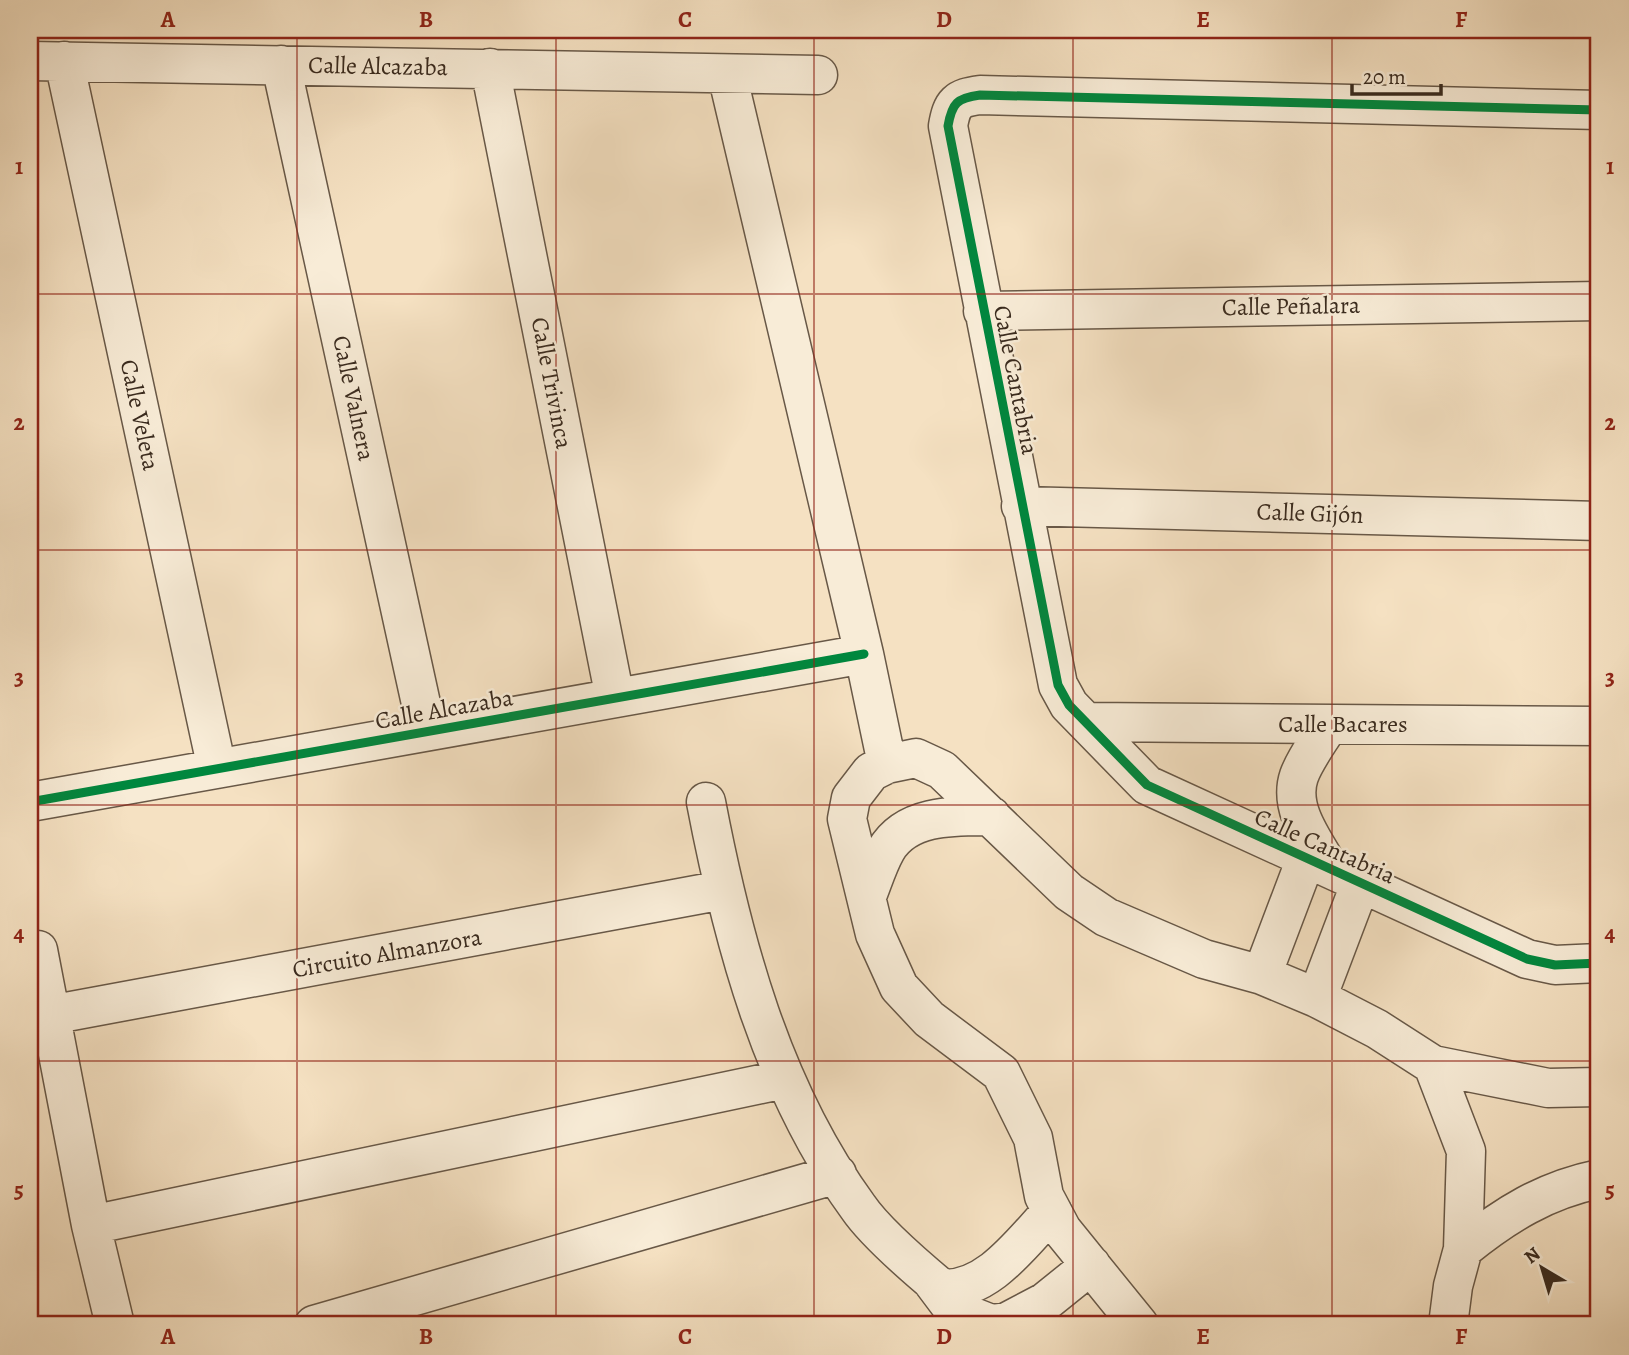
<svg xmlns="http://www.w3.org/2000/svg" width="1629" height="1355" font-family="Alegreya,serif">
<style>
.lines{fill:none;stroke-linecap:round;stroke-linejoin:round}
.minor-casing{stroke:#685847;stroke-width:41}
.minor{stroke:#f8ecd7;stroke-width:38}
.cycleway-casing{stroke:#f8ecd7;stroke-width:13}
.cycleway{stroke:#00873e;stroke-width:9}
.grid{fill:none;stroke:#8f2418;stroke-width:2;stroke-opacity:0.55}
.labels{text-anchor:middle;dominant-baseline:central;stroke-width:5;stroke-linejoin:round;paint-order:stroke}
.street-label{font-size:24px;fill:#392a1e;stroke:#f8ecd7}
.neatline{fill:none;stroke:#8f2418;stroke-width:2.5}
.grid-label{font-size:23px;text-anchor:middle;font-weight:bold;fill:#8f2418}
</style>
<rect width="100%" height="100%" fill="#f5e1c2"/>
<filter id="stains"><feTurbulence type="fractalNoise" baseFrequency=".00286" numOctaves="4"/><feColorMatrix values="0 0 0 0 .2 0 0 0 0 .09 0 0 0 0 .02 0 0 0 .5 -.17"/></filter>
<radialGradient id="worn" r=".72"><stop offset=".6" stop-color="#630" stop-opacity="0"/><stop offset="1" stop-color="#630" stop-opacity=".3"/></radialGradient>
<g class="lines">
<defs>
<path id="minor" d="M 30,61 L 818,75
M 64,61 L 217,769
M 281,65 L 427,731
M 490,68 L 615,698
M 727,74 L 864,654 L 887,764
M 1599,110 L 980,95 C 957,98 952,103 948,126 L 1058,685 L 1069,705 L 1147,785 L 1527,959 L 1555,965 L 1599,963
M 983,311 L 1599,301
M 1021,506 L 1599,521
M 1086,722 L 1599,726
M 30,802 L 864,654
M 706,802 C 733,943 772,1089 858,1207 C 875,1232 918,1269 942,1289 C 989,1291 1022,1242 1052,1211
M 1328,866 C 1313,840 1288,808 1299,776 C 1305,759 1319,741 1329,724
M 867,896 C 873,881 878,864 886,850 C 907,814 955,816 991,816
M 38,950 L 91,1225 L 115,1325
M 1262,975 L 1307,856
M 1317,998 L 1361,882
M 50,1015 L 723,890
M 1433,1065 L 1466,1151 L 1463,1249 L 1453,1286 L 1448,1325
M 91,1225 L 785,1079
M 1463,1249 C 1505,1215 1545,1190 1599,1179
M 932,1281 L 953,1309 L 991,1324 L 1007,1322 L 1045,1302 L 1091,1265
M 314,1325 L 837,1174
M 1139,1325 L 1062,1230 L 1044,1196 L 1033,1138 L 1001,1073 L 929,1019 L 899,987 L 875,934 L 847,819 L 851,798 L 871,772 L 887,764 L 916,758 L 942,770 L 1069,892 L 1106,917 L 1204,959 L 1262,975 L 1317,998 L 1377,1029 L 1433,1065 L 1548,1088 L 1599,1087"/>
</defs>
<use href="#minor" class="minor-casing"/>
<use href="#minor" class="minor"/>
<defs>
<path id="cycleway" d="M 1599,110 L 980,95 C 957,98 952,103 948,126 L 1058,685 L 1069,705 L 1147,785 L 1527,959 L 1555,965 L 1599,963
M 30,802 L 864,654"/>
</defs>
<use href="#cycleway" class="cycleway-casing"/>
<use href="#cycleway" class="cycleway"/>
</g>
<path class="grid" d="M 297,30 L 297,1325M 556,30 L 556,1325M 814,30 L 814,1325M 1073,30 L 1073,1325M 1332,30 L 1332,1325M 30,294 L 1599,294M 30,550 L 1599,550M 30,805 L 1599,805M 30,1061 L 1599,1061"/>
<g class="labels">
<g class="street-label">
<text transform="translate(378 66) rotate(1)">Calle Alcazaba</text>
<text transform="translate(1291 306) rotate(-1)">Calle Peñalara</text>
<text transform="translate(1016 380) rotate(79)">Calle Cantabria</text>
<text transform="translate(552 383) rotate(79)">Calle Trivinca</text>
<text transform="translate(354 398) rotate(78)">Calle Valnera</text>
<text transform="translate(140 415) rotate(78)">Calle Veleta</text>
<text transform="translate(1310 513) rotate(2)">Calle Gijón</text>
<text transform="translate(444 709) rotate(-10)">Calle Alcazaba</text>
<text x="1343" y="724">Calle Bacares</text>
<text transform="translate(1325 846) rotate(24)">Calle Cantabria</text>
<text transform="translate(387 953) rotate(-10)">Circuito Almanzora</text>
</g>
</g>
<rect width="1629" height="1355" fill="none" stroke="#f5e1c2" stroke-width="77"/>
<g transform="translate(1542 1268) rotate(322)" stroke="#f8ecd7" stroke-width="5" paint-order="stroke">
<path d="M0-5L12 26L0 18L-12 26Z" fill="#392a1e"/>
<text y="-10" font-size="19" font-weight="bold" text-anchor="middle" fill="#392a1e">N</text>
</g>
<path d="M1352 84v10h89v-10" fill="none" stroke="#392a1e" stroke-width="3.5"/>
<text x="1363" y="84" font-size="21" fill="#392a1e" stroke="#f8ecd7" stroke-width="5" paint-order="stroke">20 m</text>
<rect x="38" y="38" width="1552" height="1278" class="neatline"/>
<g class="grid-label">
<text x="168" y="27">A</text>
<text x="426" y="27">B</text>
<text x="685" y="27">C</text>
<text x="944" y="27">D</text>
<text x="1203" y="27">E</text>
<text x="1461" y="27">F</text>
<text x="19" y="174">1</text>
<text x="1610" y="174">1</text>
<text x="19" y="430">2</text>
<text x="1610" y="430">2</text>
<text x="19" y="685">3</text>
<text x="1610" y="685">3</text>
<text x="19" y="941">4</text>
<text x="1610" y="941">4</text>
<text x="19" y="1197">5</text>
<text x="1610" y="1197">5</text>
<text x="168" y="1344">A</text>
<text x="426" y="1344">B</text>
<text x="685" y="1344">C</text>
<text x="944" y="1344">D</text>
<text x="1203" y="1344">E</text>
<text x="1461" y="1344">F</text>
</g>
<rect width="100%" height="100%" filter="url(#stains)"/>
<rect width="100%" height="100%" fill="url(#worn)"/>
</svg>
